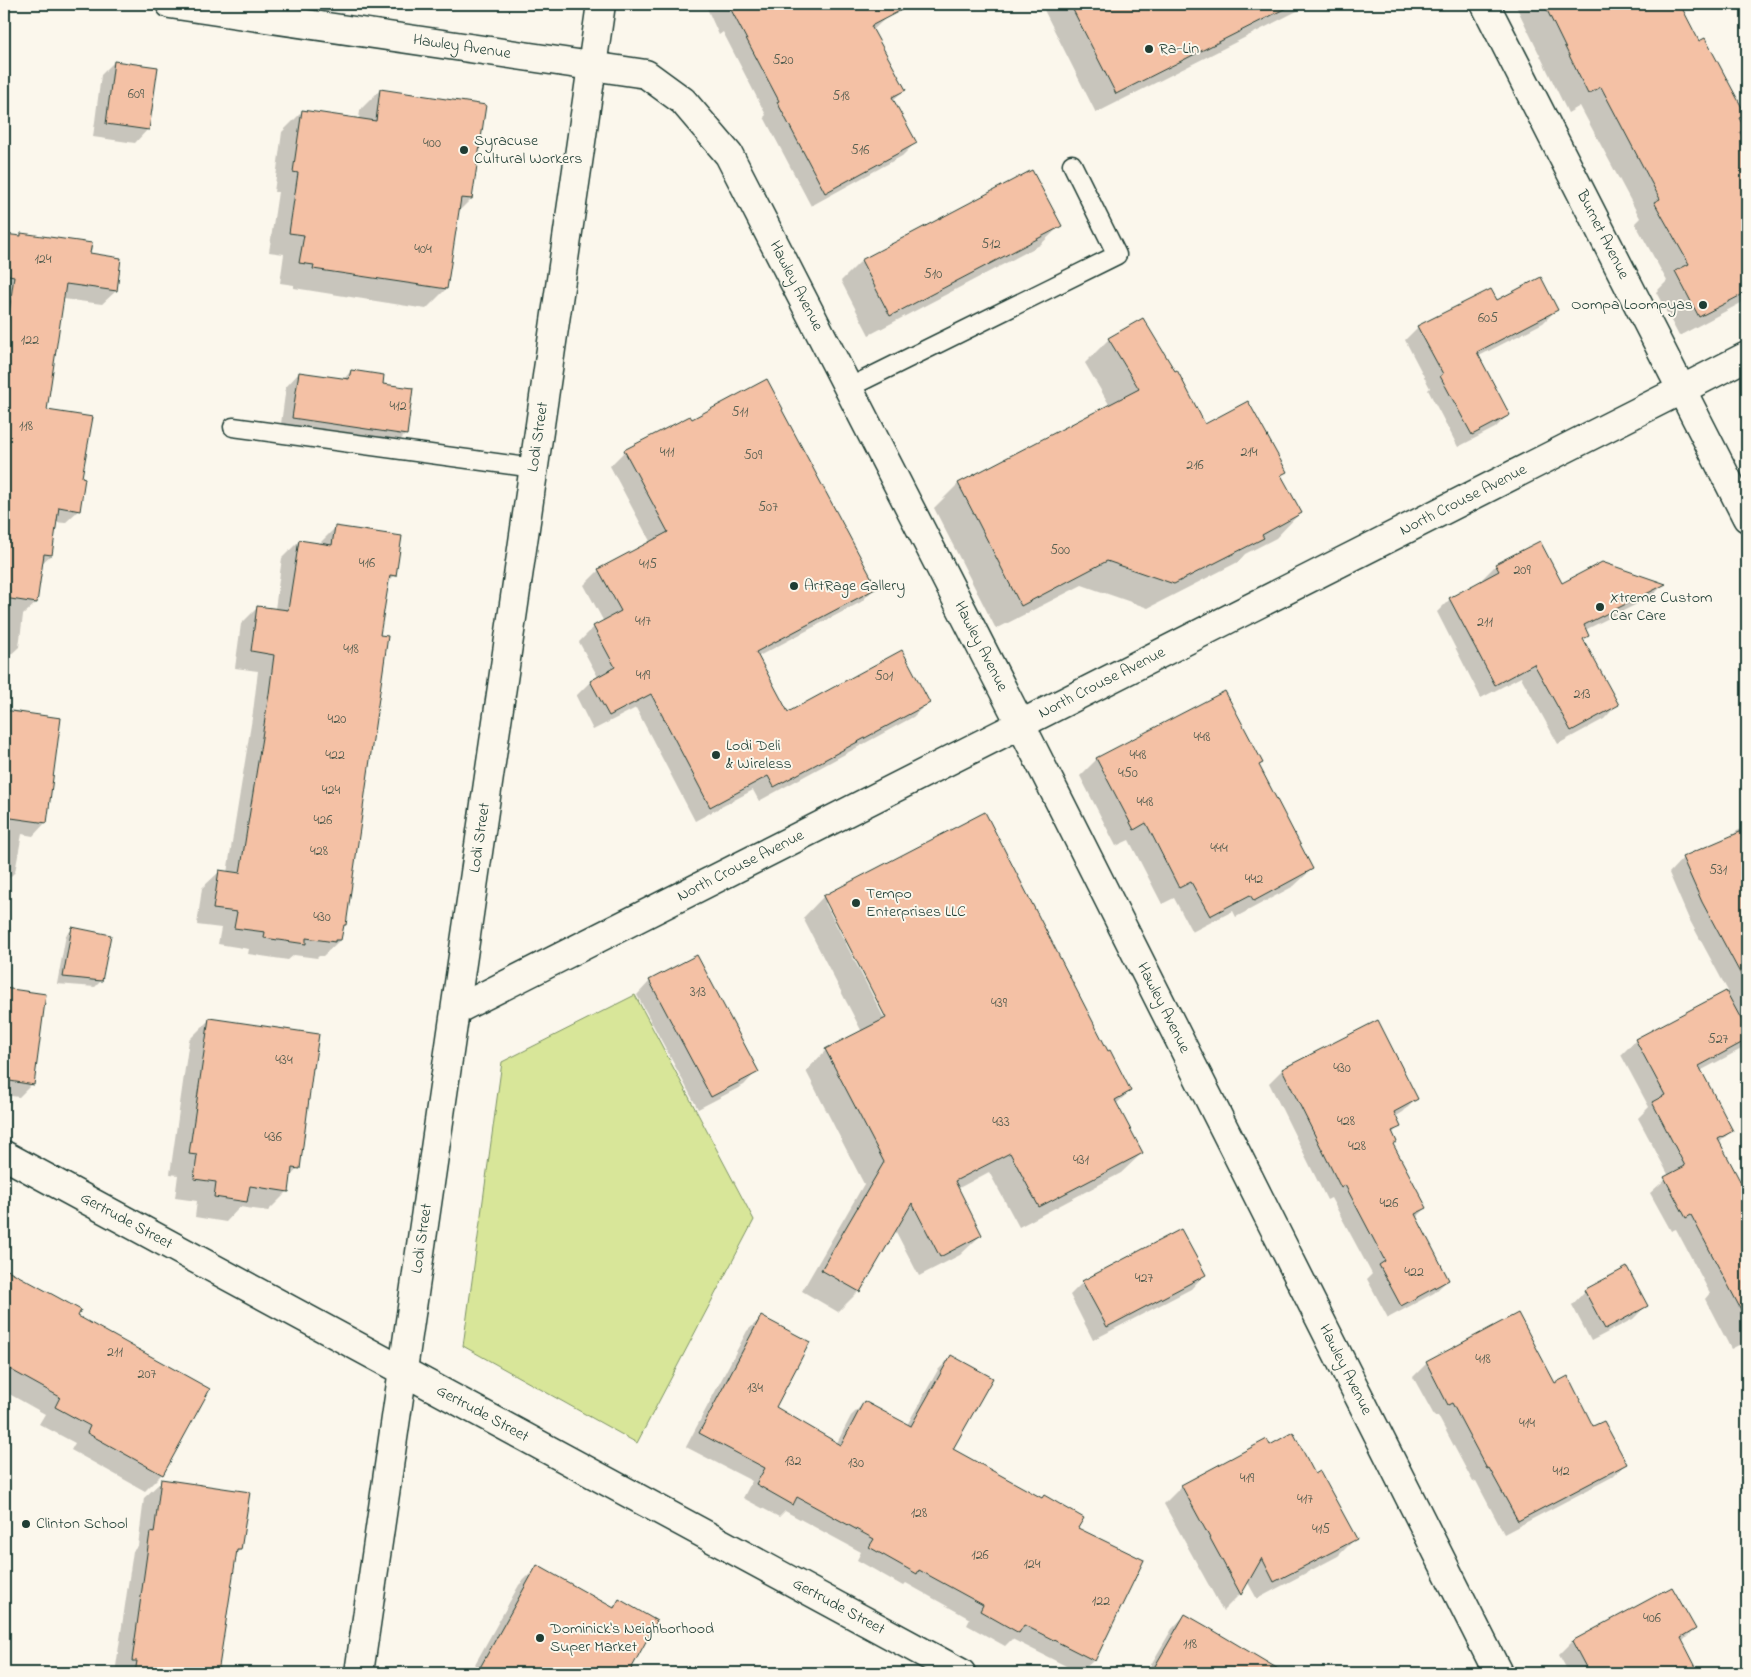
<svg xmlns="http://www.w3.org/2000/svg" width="1751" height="1677" font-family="'Indie Flower',sans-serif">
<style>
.green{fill:#d8e699;stroke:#7c9266}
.shadow{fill:#0003;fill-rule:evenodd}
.building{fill:#f4c1a5;stroke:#1f3d34}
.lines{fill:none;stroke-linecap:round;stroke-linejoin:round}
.service-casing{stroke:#1f3d34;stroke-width:21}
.minor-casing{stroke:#1f3d34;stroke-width:31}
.tertiary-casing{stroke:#1f3d34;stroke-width:31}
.service{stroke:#fbf7ec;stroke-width:18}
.minor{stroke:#fbf7ec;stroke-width:28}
.tertiary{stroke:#fbf7ec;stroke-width:28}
.poi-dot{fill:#1f3d34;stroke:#fbf7ec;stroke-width:2}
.labels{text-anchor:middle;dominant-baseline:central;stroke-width:4;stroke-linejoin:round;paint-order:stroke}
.number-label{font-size:14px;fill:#545e50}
.street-label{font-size:16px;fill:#1f3d34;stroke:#fbf7ec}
.poi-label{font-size:16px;fill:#1f3d34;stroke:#fbf7ec;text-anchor:start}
</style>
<rect width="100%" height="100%" fill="#fbf7ec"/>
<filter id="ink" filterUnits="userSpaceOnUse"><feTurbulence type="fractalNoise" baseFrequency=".02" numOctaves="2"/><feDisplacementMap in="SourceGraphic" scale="10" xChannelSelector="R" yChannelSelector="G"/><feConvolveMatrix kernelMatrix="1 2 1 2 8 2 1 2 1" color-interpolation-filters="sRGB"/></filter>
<g filter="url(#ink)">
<path class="green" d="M 635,995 L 754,1220 L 637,1443 L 463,1346 L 502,1062 Z"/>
<path class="shadow" d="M 705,4 L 810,4 L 811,6 L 815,4 L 881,4 L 888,16 L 872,31 L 904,90 L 892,101 L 915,143 L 902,156 L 811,206 L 764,117 L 766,115 L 723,32 L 719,35 Z
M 1041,4 L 1311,4 L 1096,113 Z
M 1515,4 L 1679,4 L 1699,42 L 1744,115 L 1739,120 L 1747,138 L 1747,297 L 1741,303 L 1679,336 L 1656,292 L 1667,281 L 1635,223 L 1640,218 L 1580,106 L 1568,113 Z
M 114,62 L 148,129 L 135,143 L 93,137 L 101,75 Z
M 380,90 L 471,199 L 458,212 L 446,289 L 426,309 L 294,288 L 294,285 L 280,283 L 284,254 L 269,252 L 278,192 L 274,192 L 282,132 L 302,112 L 359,120 L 360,110 Z
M 1060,226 L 1040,245 L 869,335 L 841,281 L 861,261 Z
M 21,234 L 89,255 L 116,291 L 102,304 L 63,299 L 46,411 L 81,478 L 79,510 L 65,523 L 55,522 L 51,555 L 41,564 L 36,603 L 23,615 L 19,647 L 5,660 L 4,660 L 4,236 L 18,237 Z
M 1496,302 L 1556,310 L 1543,323 L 1479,356 L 1509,414 L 1495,428 L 1458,447 L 1428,390 L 1430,388 L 1405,340 L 1418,327 Z
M 1109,339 L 1205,426 L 1285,472 L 1280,477 L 1300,513 L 1276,538 L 1245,554 L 1238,562 L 1148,608 L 1082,585 L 996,629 L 934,508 L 958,484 L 1110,406 L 1085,363 Z
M 351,371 L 406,434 L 392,448 L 280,431 L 286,387 L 299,373 L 343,380 Z
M 780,410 L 876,587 L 861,602 L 757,657 L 787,713 L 928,702 L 913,717 L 759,801 L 753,790 L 695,821 L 636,708 L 593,730 L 576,696 L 590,682 L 598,677 L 579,642 L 594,627 L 604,622 L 584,585 L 599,570 L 651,543 L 610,466 L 625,451 L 691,420 Z
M 335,528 L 395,575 L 387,583 L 379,636 L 345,925 L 342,928 L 340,940 L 323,956 L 319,956 L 317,958 L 294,955 L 288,960 L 248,954 L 249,949 L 218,944 L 221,928 L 197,925 L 202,888 L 219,872 L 227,873 L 253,712 L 258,671 L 235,668 L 241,624 L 258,607 L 275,609 L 282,558 L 299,541 L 319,544 Z
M 1539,543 L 1561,584 L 1663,585 L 1651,597 L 1585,630 L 1588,635 L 1582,641 L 1617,705 L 1604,719 L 1558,744 L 1521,677 L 1481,698 L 1437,612 L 1450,599 L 1483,581 L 1482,579 L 1496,565 Z
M 4,711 L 60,719 L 46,822 L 33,836 L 22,834 L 15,872 L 4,883 Z
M 1097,759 L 1261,763 L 1258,766 L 1312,869 L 1294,886 L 1236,917 L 1233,911 L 1192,932 L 1174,898 L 1162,904 L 1129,840 L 1116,846 L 1080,776 Z
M 984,814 L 1107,1053 L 1130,1091 L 1116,1104 L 1142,1153 L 1121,1173 L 1019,1227 L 989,1172 L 957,1189 L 981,1235 L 960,1255 L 919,1276 L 895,1230 L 859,1291 L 838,1312 L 802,1291 L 864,1184 L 806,1071 L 826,1050 L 862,1032 L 803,918 L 823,897 ZM 825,903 L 828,903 L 890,1023 L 887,1024 Z
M 1747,827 L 1747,1046 L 1700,1071 L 1731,1131 L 1719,1143 L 1747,1197 L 1747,1341 L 1731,1349 L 1705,1299 L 1710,1293 L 1676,1229 L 1671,1231 L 1650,1193 L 1669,1176 L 1638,1118 L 1649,1107 L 1621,1055 L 1636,1040 L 1728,991 L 1688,917 L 1669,873 L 1683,858 L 1730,838 L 1737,831 Z
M 73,929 L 101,981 L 95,987 L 57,984 L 66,935 Z
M 650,981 L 757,1071 L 744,1085 L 698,1109 L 637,995 Z
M 4,990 L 45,995 L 32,1084 L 19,1097 L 4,1095 Z
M 209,1020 L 298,1168 L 290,1177 L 288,1191 L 268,1211 L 240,1207 L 226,1222 L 195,1217 L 197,1201 L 175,1198 L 178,1175 L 170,1174 L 189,1040 Z
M 1378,1022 L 1416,1099 L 1403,1112 L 1395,1117 L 1399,1126 L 1392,1134 L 1395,1142 L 1392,1145 L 1426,1208 L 1416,1218 L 1448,1280 L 1434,1293 L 1388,1318 L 1367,1279 L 1372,1274 L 1331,1198 L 1327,1200 L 1269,1083 L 1282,1070 Z
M 4,1268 L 79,1310 L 76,1316 L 209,1389 L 162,1474 L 145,1491 L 71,1450 L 75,1443 L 39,1424 L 45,1414 L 4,1391 Z
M 1204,1275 L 1191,1289 L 1093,1340 L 1070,1295 L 1083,1282 Z
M 1585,1291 L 1646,1306 L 1633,1319 L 1591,1341 L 1572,1305 Z
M 761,1318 L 774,1407 L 837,1443 L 851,1416 L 864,1403 L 907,1425 L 938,1370 L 952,1356 L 951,1450 L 1076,1528 L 1094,1660 L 1080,1673 L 1012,1639 L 1005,1646 L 967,1625 L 970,1619 L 906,1583 L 903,1586 L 857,1560 L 861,1552 L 785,1511 L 779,1517 L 743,1498 L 752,1481 L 686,1447 L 747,1331 Z
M 1427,1363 L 1555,1385 L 1626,1464 L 1612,1477 L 1504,1534 L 1476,1481 L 1473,1482 L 1438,1416 L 1435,1417 L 1413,1377 Z
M 1269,1447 L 1314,1476 L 1355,1539 L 1338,1556 L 1257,1599 L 1247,1581 L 1240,1594 L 1223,1611 L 1164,1504 L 1182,1486 Z
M 162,1481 L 240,1550 L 235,1554 L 217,1672 L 221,1673 L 115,1673 L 133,1551 L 138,1546 L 144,1498 Z
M 537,1567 L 612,1608 L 619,1601 L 656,1622 L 627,1673 L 470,1673 L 519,1585 Z
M 1185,1615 L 1282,1673 L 1146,1673 L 1172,1629 Z
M 1695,1629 L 1682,1642 L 1698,1673 L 1569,1673 L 1559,1655 L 1572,1642 Z
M 706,1668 L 717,1673 L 700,1673 Z"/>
<path class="building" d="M 728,4 L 913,4 L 871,26 L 906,90 L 892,97 L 917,143 L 825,193 L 777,102 L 779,101 Z
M 1070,4 L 1294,4 L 1116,94 Z
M 1544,4 L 1680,4 L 1699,41 L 1705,38 L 1746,115 L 1739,118 L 1745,129 L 1740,132 L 1747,145 L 1747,292 L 1699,317 L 1675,271 L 1689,264 L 1654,202 L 1660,199 L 1601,87 L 1588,94 Z
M 114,61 L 158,67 L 149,130 L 106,124 Z
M 380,89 L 486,105 L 472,199 L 461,198 L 447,289 L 313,269 L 314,265 L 299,263 L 304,235 L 289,233 L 298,173 L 293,172 L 302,110 L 376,121 Z
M 1032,170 L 1062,226 L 890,316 L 861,260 Z
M 21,233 L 92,243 L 90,253 L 121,258 L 117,291 L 66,284 L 47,410 L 93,417 L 82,477 L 85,478 L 80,511 L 59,507 L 52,555 L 44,554 L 37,603 L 4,598 L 4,349 L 14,276 L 4,274 L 4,234 L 21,236 Z
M 1541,277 L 1558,310 L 1477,352 L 1510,415 L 1472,435 L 1440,376 L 1443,374 L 1417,326 L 1491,289 L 1497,300 Z
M 1143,318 L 1175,371 L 1177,370 L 1205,424 L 1248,401 L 1287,472 L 1281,475 L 1302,513 L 1262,535 L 1264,538 L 1174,584 L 1107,561 L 1021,606 L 958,483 L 1139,389 L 1108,338 Z
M 351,370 L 384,375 L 383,384 L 413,388 L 407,435 L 292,418 L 299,372 L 349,379 Z
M 767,379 L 783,409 L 782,410 L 877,588 L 756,652 L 788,712 L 902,650 L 930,703 L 774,787 L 768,776 L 710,807 L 651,694 L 609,716 L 590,681 L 615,667 L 593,626 L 621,611 L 598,569 L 668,532 L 624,450 L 690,416 L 692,419 Z
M 335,526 L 402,536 L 396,576 L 390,575 L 380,635 L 388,636 L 346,925 L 344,925 L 341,940 L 335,940 L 335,942 L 306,938 L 306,944 L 264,938 L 265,932 L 234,928 L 237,912 L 213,909 L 219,870 L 240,873 L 269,694 L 274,655 L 251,651 L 257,606 L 288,610 L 299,540 L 332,545 Z
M 1540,541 L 1562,583 L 1602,562 L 1666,584 L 1584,625 L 1589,636 L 1583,639 L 1619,705 L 1571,731 L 1534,664 L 1495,685 L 1449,598 L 1499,571 L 1495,564 Z
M 1225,691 L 1263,763 L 1259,765 L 1313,869 L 1254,901 L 1250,895 L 1210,916 L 1191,882 L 1179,888 L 1146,823 L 1134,830 L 1096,758 Z
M 4,710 L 61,718 L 47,823 L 4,817 Z
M 985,812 L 1108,1051 L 1110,1050 L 1131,1091 L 1115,1100 L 1143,1153 L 1039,1207 L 1010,1153 L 955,1181 L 982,1235 L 940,1257 L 912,1203 L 860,1292 L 821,1270 L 884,1162 L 825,1049 L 886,1018 L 823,896 Z
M 1747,829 L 1747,986 L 1702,902 L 1682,857 Z
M 72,927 L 111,935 L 102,981 L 63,977 Z
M 697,955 L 759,1072 L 711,1097 L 649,980 Z
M 4,988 L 46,994 L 34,1085 L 4,1080 Z
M 1726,991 L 1747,1030 L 1747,1040 L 1699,1066 L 1733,1131 L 1718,1139 L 1747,1194 L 1747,1321 L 1691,1215 L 1686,1218 L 1664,1177 L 1685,1166 L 1652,1102 L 1665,1095 L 1635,1039 Z
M 209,1018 L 319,1034 L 314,1068 L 313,1068 L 300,1169 L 292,1168 L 289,1192 L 250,1186 L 247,1202 L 214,1197 L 216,1182 L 194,1179 L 197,1155 L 189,1154 Z
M 1378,1020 L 1418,1099 L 1394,1112 L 1401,1127 L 1392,1131 L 1397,1142 L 1393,1144 L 1427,1208 L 1415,1214 L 1449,1280 L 1401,1306 L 1379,1265 L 1385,1261 L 1345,1185 L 1341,1188 L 1282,1069 Z
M 1181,1229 L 1206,1275 L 1107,1327 L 1082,1281 Z
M 1627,1267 L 1648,1306 L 1605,1329 L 1584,1290 Z
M 4,1268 L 81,1310 L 78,1316 L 210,1389 L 163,1475 L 87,1433 L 90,1426 L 55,1407 L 60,1397 L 4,1366 Z
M 1518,1313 L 1555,1383 L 1568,1376 L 1593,1426 L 1604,1421 L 1627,1464 L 1518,1521 L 1489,1468 L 1487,1469 L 1452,1403 L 1448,1405 L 1426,1362 Z
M 761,1316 L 810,1342 L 776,1407 L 841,1445 L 864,1401 L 911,1426 L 951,1355 L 993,1378 L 953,1449 L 1042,1498 L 1044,1495 L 1084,1518 L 1078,1528 L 1144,1560 L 1095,1661 L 1024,1625 L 1019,1633 L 980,1611 L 983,1605 L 919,1570 L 917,1574 L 869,1547 L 874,1539 L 797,1497 L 793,1505 L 756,1484 L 765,1468 L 699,1433 Z
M 1293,1432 L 1315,1474 L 1320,1471 L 1357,1539 L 1274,1582 L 1262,1558 L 1241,1595 L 1181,1485 L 1267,1439 L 1270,1445 Z
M 161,1479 L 250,1492 L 241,1550 L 237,1550 L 218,1673 L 135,1673 L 137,1661 L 132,1661 L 150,1532 L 154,1533 Z
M 537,1565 L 614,1608 L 619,1599 L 657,1621 L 629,1673 L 477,1673 Z
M 1672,1587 L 1696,1629 L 1681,1638 L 1699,1673 L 1589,1673 L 1572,1641 Z
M 1185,1614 L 1206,1626 L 1285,1673 L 1151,1673 Z"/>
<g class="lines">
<defs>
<path id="service" d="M 848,388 L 1117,255 L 1072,164
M 233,427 L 534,468"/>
<g id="minor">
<path id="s1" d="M 170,4 L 646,74 L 683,101 L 729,155 L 1021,725 L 1498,1673"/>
<path id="s2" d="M 456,1010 L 1681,390"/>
<path id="s3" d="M 4,1155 L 961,1673"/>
</g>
<g id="tertiary">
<path id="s4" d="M 1485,4 L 1747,518"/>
<path d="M 1681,390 L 1747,356"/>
<path id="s5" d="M 359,1673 L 601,4"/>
</g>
</defs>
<use href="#service" class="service-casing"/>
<use href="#minor" class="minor-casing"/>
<use href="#tertiary" class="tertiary-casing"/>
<use href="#service" class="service"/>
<use href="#minor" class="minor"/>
<use href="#tertiary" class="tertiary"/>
</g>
</g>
<g class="poi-dot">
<circle cx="1149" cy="49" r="5"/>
<circle cx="464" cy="150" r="5"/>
<circle cx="1703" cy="305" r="5"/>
<circle cx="794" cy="586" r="5"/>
<circle cx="1600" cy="607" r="5"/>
<circle cx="716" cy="755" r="5"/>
<circle cx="856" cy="903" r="5"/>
<circle cx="26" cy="1524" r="5"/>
<circle cx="540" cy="1638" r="5"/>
</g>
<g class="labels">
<g class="number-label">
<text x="783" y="60">520</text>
<text x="136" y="94">609</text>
<text x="841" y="96">518</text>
<text x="432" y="143">400</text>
<text x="860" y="150">516</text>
<text x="991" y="244">512</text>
<text x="423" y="249">404</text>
<text x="43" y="259">124</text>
<text x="933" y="274">510</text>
<text x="1488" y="318">605</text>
<text x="30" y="340">122</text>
<text x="398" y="406">412</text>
<text x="740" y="412">511</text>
<text x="26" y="426">118</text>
<text x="667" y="452">411</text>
<text x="1249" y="452">214</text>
<text x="753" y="455">509</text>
<text x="1195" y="465">216</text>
<text x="768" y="507">507</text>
<text x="1060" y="550">500</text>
<text x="367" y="563">416</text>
<text x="648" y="564">415</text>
<text x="1522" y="570">209</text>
<text x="643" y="621">417</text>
<text x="1485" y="622">211</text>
<text x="351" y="649">418</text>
<text x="643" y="675">419</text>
<text x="884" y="676">501</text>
<text x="1582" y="694">213</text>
<text x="337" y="719">420</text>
<text x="1202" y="737">448</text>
<text x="335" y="755">422</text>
<text x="1138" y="755">448</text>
<text x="1128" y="773">450</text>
<text x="331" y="790">424</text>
<text x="1145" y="802">448</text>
<text x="323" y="820">426</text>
<text x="1219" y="848">444</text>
<text x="319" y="851">428</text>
<text x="1718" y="870">531</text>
<text x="1254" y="879">442</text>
<text x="322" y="917">430</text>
<text x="698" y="992">313</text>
<text x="999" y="1003">439</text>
<text x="1718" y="1039">527</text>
<text x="284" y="1060">434</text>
<text x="1342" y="1068">430</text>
<text x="1346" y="1121">428</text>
<text x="1001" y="1122">433</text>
<text x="273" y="1137">436</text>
<text x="1357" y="1146">428</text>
<text x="1081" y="1160">431</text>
<text x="1389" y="1203">426</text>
<text x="1414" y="1272">422</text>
<text x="1144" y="1278">427</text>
<text x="115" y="1352">211</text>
<text x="1483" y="1359">418</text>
<text x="147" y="1374">207</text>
<text x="755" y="1388">134</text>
<text x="1527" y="1423">414</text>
<text x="793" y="1461">132</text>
<text x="856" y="1463">130</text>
<text x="1561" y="1471">412</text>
<text x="1247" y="1478">419</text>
<text x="1305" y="1499">417</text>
<text x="919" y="1513">128</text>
<text x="1321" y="1529">415</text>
<text x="980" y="1555">126</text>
<text x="1032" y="1564">124</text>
<text x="1101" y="1601">122</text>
<text x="1652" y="1618">406</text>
<text x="1190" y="1644">118</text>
</g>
<g class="street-label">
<text stroke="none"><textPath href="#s1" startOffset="295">Hawley Avenue</textPath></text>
<text stroke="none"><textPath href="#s4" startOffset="259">Burnet Avenue</textPath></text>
<text stroke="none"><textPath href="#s1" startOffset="745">Hawley Avenue</textPath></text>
<text stroke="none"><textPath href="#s5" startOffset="1249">Lodi Street</textPath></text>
<text stroke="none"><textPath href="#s2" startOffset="1129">North Crouse Avenue</textPath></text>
<text stroke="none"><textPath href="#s1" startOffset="1150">Hawley Avenue</textPath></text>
<text stroke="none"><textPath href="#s2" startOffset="724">North Crouse Avenue</textPath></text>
<text stroke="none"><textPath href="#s5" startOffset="844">Lodi Street</textPath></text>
<text stroke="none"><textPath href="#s2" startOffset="319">North Crouse Avenue</textPath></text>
<text stroke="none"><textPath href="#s1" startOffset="1555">Hawley Avenue</textPath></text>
<text stroke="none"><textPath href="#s3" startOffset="139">Gertrude Street</textPath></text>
<text stroke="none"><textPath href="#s5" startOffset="439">Lodi Street</textPath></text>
<text stroke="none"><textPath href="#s1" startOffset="1960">Hawley Avenue</textPath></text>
<text stroke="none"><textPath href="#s3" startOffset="544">Gertrude Street</textPath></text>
<text stroke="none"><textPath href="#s3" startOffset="949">Gertrude Street</textPath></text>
</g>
<g class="poi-label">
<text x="1159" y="49">Ra-Lin</text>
<text x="474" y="141">Syracuse<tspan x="474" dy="18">Cultural Workers</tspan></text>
<text x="1693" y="305" text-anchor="end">Oompa Loompyas</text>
<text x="804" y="586">ArtRage Gallery</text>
<text x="1610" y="598">Xtreme Custom<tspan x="1610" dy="18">Car Care</tspan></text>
<text x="726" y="746">Lodi Deli<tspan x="726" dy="18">&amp; Wireless</tspan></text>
<text x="866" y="894">Tempo<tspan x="866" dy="18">Enterprises LLC</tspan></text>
<text x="36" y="1524">Clinton School</text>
<text x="550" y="1629">Dominick's Neighborhood<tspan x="550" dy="18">Super Market</tspan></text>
</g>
</g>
<rect width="1751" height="1677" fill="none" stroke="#fbf7ec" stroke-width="20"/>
<rect x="10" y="10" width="1731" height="1657" fill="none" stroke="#1f3d34" stroke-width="2" filter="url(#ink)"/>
</svg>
